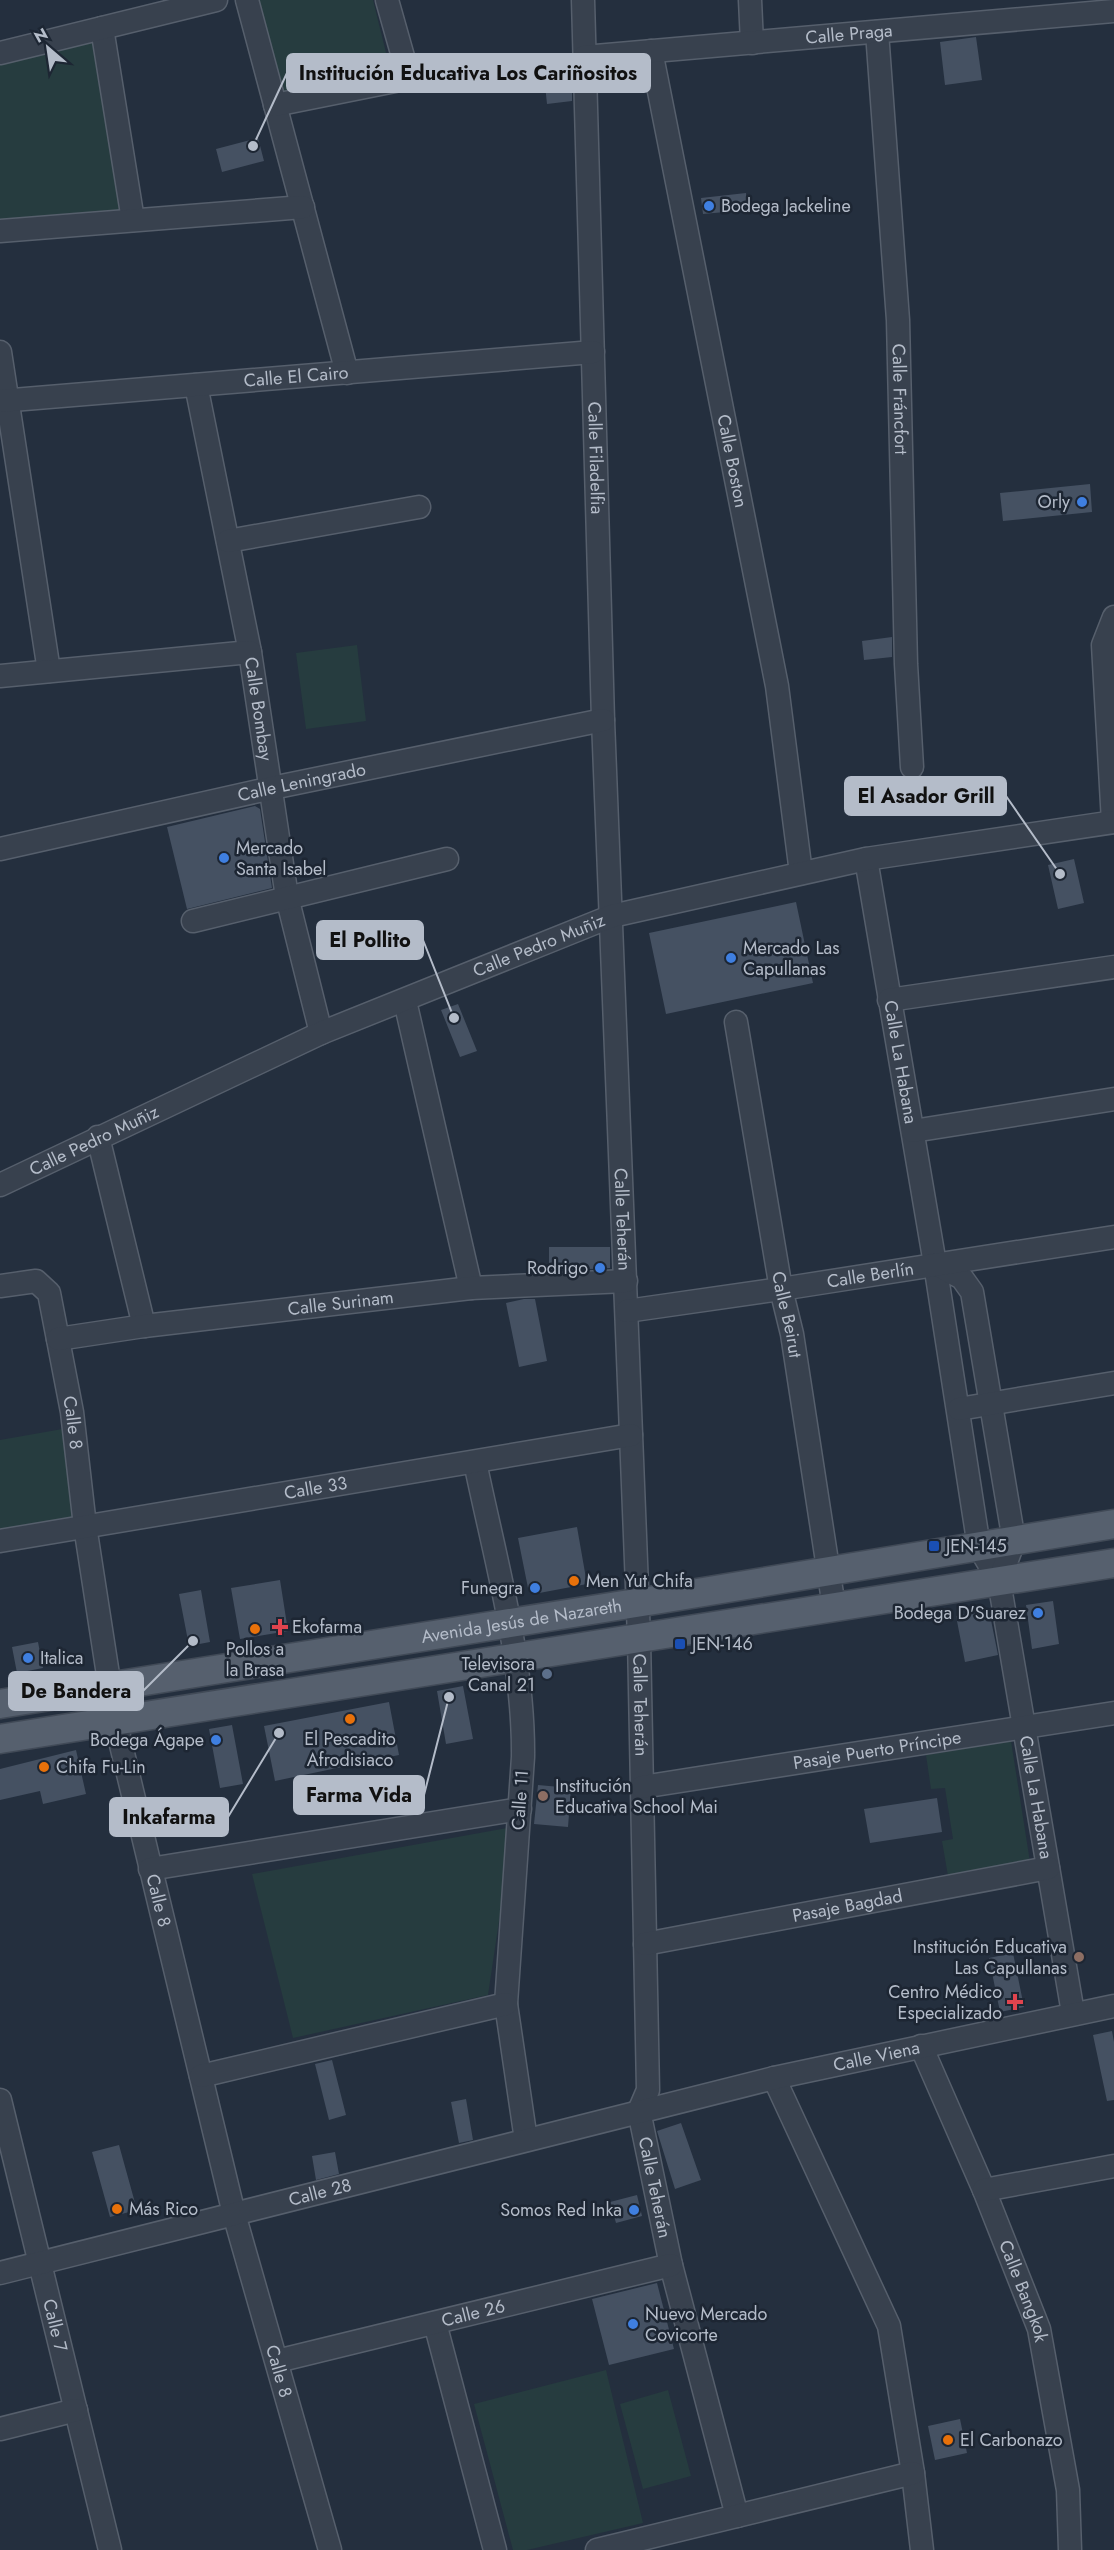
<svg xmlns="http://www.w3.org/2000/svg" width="1114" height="2550" font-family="Jost,sans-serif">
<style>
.green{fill:#263c3f}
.building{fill:#455162}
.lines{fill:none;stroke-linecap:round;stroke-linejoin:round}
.minor-casing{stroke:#565f6c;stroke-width:25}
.major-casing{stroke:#414a57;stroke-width:31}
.minor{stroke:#38414e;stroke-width:22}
.major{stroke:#56606e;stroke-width:28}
.shop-dot{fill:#3f7fe0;stroke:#1d2633;stroke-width:2}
.transit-dot{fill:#1a4fb4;stroke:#1d2633;stroke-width:2}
.food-dot{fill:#e8710a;stroke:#1d2633;stroke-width:2}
.health-dot{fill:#e0444e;stroke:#1d2633;stroke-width:2}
.service-dot{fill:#5c6f8a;stroke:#1d2633;stroke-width:2}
.education-dot{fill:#8d6e63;stroke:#1d2633;stroke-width:2}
.labels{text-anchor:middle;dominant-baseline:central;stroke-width:5;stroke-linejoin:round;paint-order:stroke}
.street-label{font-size:18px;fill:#b4bcc9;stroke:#1d2633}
.poi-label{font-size:18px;fill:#b4bcc9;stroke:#1d2633;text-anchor:start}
.leader{fill:none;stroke:#b4bcc9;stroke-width:2}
.callout-dot{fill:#b4bcc9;stroke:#1d2633;stroke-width:2}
.callout{fill:#b4bcc9;stroke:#b4bcc9;stroke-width:2}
.callout-label{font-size:20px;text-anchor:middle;font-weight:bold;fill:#111}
</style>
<rect width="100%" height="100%" fill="#242f3e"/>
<path class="green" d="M 253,0 L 373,0 L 390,69 L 276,94 Z
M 92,43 L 121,210 L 0,220 L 0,64 Z
M 357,645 L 366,721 L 306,729 L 296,653 Z
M 68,1428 L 84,1515 L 0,1529 L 0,1440 Z
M 1011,1741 L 1030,1862 L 948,1876 L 942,1841 L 953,1839 L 945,1788 L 931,1789 L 926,1755 Z
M 513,1827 L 488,1995 L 293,2038 L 252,1874 Z
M 606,2370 L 643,2523 L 527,2550 L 513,2550 L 474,2404 Z
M 668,2390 L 691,2476 L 643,2489 L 620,2404 Z"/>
<path class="building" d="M 976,37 L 982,80 L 945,85 L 940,42 Z
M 572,83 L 572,101 L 547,104 L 545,85 Z
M 258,138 L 264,161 L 222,172 L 216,149 Z
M 746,193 L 747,210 L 703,214 L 701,198 Z
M 1090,484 L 1092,512 L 1003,521 L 1000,493 Z
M 892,637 L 892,657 L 864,660 L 862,641 Z
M 255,806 L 260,809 L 272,888 L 187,909 L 167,827 Z
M 1074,859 L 1084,903 L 1058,909 L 1048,865 Z
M 796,902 L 813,983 L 666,1014 L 649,933 Z
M 458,1004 L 477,1051 L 460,1057 L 441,1010 Z
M 549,1247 L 610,1247 L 610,1268 L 549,1271 Z
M 524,1299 L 535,1299 L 547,1361 L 519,1367 L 506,1303 Z
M 577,1527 L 587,1584 L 534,1594 L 528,1588 L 518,1538 Z
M 280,1580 L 288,1631 L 240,1639 L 231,1588 Z
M 201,1590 L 210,1642 L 189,1646 L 179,1594 Z
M 1053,1601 L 1059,1644 L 1032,1649 L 1026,1605 Z
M 989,1610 L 998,1655 L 965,1662 L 956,1616 Z
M 38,1642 L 43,1668 L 17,1673 L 12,1647 Z
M 463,1686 L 473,1739 L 446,1744 L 437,1691 Z
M 389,1702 L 399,1755 L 275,1781 L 264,1726 Z
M 232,1725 L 243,1784 L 220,1788 L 209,1729 Z
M 76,1750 L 86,1794 L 43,1804 L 40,1791 L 0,1800 L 0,1769 Z
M 538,1785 L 571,1788 L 568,1827 L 534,1824 Z
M 937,1798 L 942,1832 L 870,1843 L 864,1809 Z
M 1013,1953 L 1024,2007 L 1000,2012 L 989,1958 Z
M 1112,2031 L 1114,2042 L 1114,2100 L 1107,2101 L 1093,2035 Z
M 332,2060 L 346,2115 L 329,2120 L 315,2064 Z
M 466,2099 L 473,2140 L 459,2143 L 451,2102 Z
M 681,2123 L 701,2180 L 675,2189 L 657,2131 Z
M 119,2145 L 137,2210 L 110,2217 L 92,2152 Z
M 335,2152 L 339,2174 L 316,2180 L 312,2156 Z
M 637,2195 L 642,2216 L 616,2223 L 610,2202 Z
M 657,2283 L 674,2349 L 609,2365 L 592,2299 Z
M 960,2419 L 967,2453 L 935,2460 L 928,2426 Z"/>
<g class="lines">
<defs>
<g id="minor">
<path d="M 247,0 L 347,373"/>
<path d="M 387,0 L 409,78"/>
<path id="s1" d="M 583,0 L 603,720 L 639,1638 L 648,2090 L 639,2111 L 671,2265 L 737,2516"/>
<path d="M 750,0 L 752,43"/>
<path d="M 102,28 L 133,220"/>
<path id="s2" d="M 877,32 L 898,320 L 906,664 L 912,767"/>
<path id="s3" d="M 651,51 L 777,686 L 801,873"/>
<path d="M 0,53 L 216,0"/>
<path id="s4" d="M 584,57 L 1114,11"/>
<path d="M 275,105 L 440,72"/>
<path d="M 0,231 L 303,207"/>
<path d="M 0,352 L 49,671"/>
<path id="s5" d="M 196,385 L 250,652 L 287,897 L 321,1033"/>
<path id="s6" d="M 0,401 L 593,352"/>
<path d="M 228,541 L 419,507"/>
<path d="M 0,676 L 250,652"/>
<path d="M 1113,822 L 1103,645 L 1114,617"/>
<path id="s7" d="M 0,849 L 272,788 L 603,720"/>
<path id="s8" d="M 866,859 L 935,1264 L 979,1547 L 999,1581 L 1073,2013"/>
<path d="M 193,921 L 447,859"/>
<path d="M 889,1000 L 1114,967"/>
<path d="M 405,1001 L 471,1288"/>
<path id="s9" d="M 736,1022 L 781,1289 L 792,1334 L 834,1607"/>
<path d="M 913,1131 L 1114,1099"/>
<path d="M 98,1137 L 144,1326"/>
<path id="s10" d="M 0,1185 L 321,1033 L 612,916 L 866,859 L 1114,822"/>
<path d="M 935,1264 L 962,1278 L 972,1292 L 1014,1541 L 999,1581"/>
<path id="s11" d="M 0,1286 L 36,1281 L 49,1293 L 72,1412 L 85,1526 L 115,1720 L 234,2214 L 330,2550"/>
<path id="s12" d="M 627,1311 L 781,1289 L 1114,1237"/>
<path id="s13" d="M 58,1339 L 144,1326 L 471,1288 L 626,1281"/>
<path d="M 959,1409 L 1114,1383"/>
<path d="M 475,1462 C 495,1559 524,1658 523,1757 L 506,2004 L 526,2140"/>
<path id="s14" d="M 0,1541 L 631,1435"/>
<path id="s15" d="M 642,1787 L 1114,1713"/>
<path d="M 150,1869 L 520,1809"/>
<path id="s16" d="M 645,1944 L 1048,1868"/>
<path id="s17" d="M 921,2046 L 984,2190 L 1039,2329 L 1068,2490 L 1070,2550"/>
<path d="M 201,2076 L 506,2004"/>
<path d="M 774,2078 L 889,2326 L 913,2473 L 922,2550"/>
<path id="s18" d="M 0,2100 L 110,2550"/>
<path d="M 984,2190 L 1114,2166"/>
<path id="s19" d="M 0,2273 L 774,2078 L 1114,2006"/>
<path d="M 435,2323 L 495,2550"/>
<path id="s20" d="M 277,2361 L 671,2265"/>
<path d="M 0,2429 L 76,2410"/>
<path d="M 597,2550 L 913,2473"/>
</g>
<g id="major">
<path id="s21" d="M 0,1704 L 661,1599 L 1114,1524"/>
<path d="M 0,1739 L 1114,1563"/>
</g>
</defs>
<use href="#minor" class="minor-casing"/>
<use href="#major" class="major-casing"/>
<use href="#minor" class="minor"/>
<use href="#major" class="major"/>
</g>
<g class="shop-dot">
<circle cx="709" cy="206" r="6"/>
<circle cx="1082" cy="502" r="6"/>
<circle cx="224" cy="858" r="6"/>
<circle cx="731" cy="958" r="6"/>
<circle cx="600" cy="1268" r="6"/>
<circle cx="535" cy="1588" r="6"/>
<circle cx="1038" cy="1613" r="6"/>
<circle cx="28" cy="1658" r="6"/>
<circle cx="216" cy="1740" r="6"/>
<circle cx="634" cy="2210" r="6"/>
<circle cx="633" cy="2324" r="6"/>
</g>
<g class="transit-dot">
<rect x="928" y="1540" width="12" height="12" rx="3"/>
<rect x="674" y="1638" width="12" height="12" rx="3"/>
</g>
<g class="food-dot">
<circle cx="574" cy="1581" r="6"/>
<circle cx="255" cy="1629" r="6"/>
<circle cx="350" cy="1719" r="6"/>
<circle cx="44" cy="1767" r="6"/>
<circle cx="117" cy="2209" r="6"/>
<circle cx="948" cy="2440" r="6"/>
</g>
<g class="health-dot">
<path d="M277 1618h6v6h6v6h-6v6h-6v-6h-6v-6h6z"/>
<path d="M1012 1993h6v6h6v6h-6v6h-6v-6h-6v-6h6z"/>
</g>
<circle class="service-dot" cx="547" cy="1674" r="6"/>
<g class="education-dot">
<circle cx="543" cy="1796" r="6"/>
<circle cx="1079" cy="1957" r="6"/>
</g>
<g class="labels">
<g class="street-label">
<text stroke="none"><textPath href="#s4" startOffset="266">Calle Praga</textPath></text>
<text stroke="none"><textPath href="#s6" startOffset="297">Calle El Cairo</textPath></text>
<text stroke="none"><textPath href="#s2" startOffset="368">Calle Fráncfort</textPath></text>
<text stroke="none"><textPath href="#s1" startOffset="458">Calle Filadelfia</textPath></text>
<text stroke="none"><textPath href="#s3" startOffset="418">Calle Boston</textPath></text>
<text stroke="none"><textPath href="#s5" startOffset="330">Calle Bombay</textPath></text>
<text stroke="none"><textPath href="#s7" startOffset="309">Calle Leningrado</textPath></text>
<text stroke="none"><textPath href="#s10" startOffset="590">Calle Pedro Muñiz</textPath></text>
<text stroke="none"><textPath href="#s8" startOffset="206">Calle La Habana</textPath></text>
<text stroke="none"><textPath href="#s10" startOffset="104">Calle Pedro Muñiz</textPath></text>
<text stroke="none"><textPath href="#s1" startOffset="1220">Calle Teherán</textPath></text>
<text stroke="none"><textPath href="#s12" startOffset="246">Calle Berlín</textPath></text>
<text stroke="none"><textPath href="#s13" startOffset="285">Calle Surinam</textPath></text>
<text stroke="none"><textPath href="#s9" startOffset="297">Calle Beirut</textPath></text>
<text stroke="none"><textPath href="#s11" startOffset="186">Calle 8</textPath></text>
<text stroke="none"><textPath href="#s14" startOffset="320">Calle 33</textPath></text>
<text stroke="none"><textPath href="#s21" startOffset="528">Avenida Jesús de Nazareth</textPath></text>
<text stroke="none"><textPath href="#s1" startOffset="1706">Calle Teherán</textPath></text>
<text stroke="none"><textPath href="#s15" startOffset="238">Pasaje Puerto Príncipe</textPath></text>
<text stroke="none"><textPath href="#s8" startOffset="956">Calle La Habana</textPath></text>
<text transform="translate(520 1800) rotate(-86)">Calle 11</text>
<text stroke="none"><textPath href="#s11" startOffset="672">Calle 8</textPath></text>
<text stroke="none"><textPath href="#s16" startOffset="206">Pasaje Bagdad</textPath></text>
<text stroke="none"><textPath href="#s19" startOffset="903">Calle Viena</textPath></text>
<text stroke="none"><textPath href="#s1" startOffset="2192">Calle Teherán</textPath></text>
<text stroke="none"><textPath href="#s19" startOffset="330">Calle 28</textPath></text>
<text stroke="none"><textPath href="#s17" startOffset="266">Calle Bangkok</textPath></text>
<text stroke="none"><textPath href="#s20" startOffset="202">Calle 26</textPath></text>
<text stroke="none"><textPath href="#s18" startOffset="232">Calle 7</textPath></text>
<text stroke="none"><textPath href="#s11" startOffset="1158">Calle 8</textPath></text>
</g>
<g class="poi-label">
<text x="721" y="206">Bodega Jackeline</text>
<text x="1070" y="502" text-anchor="end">Orly</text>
<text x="236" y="848">Mercado<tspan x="236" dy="21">Santa Isabel</tspan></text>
<text x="743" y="948">Mercado Las<tspan x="743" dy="21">Capullanas</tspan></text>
<text x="588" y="1268" text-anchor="end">Rodrigo</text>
<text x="946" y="1546">JEN-145</text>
<text x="586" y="1581">Men Yut Chifa</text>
<text x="523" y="1588" text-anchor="end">Funegra</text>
<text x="1026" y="1613" text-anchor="end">Bodega D'Suarez</text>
<text x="292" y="1627">Ekofarma</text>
<text x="692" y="1644">JEN-146</text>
<text x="255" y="1649" text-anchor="middle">Pollos a<tspan x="255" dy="21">la Brasa</tspan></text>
<text x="40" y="1658">Italica</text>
<text x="535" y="1664" text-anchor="end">Televisora<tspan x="535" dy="21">Canal 21</tspan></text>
<text x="350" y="1739" text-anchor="middle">El Pescadito<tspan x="350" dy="21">Afrodisiaco</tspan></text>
<text x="204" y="1740" text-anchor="end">Bodega Ágape</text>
<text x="56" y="1767">Chifa Fu-Lin</text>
<text x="555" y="1786">Institución<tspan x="555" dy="21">Educativa School Mai</tspan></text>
<text x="1067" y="1947" text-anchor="end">Institución Educativa<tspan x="1067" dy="21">Las Capullanas</tspan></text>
<text x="1002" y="1992" text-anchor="end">Centro Médico<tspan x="1002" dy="21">Especializado</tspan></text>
<text x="129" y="2209">Más Rico</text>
<text x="622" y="2210" text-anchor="end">Somos Red Inka</text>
<text x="645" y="2314">Nuevo Mercado<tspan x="645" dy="21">Covicorte</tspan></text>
<text x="960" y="2440">El Carbonazo</text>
</g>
</g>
<path class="leader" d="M253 146L287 73M1060 874L1006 796M454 1018L423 940M193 1641L143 1691M449 1697L424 1795M279 1733L228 1817"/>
<g class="callout-dot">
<circle cx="253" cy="146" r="6"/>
<circle cx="1060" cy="874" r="6"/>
<circle cx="454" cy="1018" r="6"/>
<circle cx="193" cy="1641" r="6"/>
<circle cx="449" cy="1697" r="6"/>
<circle cx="279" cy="1733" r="6"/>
</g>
<g class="callout">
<rect x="287" y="54" width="363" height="38" rx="6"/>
<rect x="845" y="777" width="161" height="38" rx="6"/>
<rect x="317" y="921" width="106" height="38" rx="6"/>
<rect x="9" y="1672" width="134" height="38" rx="6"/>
<rect x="294" y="1776" width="130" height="38" rx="6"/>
<rect x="110" y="1798" width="118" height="38" rx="6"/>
</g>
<g class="callout-label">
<text x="468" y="80">Institución Educativa Los Cariñositos</text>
<text x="926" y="803">El Asador Grill</text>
<text x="370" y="947">El Pollito</text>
<text x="76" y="1698">De Bandera</text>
<text x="359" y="1802">Farma Vida</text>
<text x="169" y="1824">Inkafarma</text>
</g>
<g transform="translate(48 48) rotate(331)" stroke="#1d2633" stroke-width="4.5" paint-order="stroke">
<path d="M0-4.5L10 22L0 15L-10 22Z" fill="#b4bcc9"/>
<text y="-9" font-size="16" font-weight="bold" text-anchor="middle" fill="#b4bcc9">N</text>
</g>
</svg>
